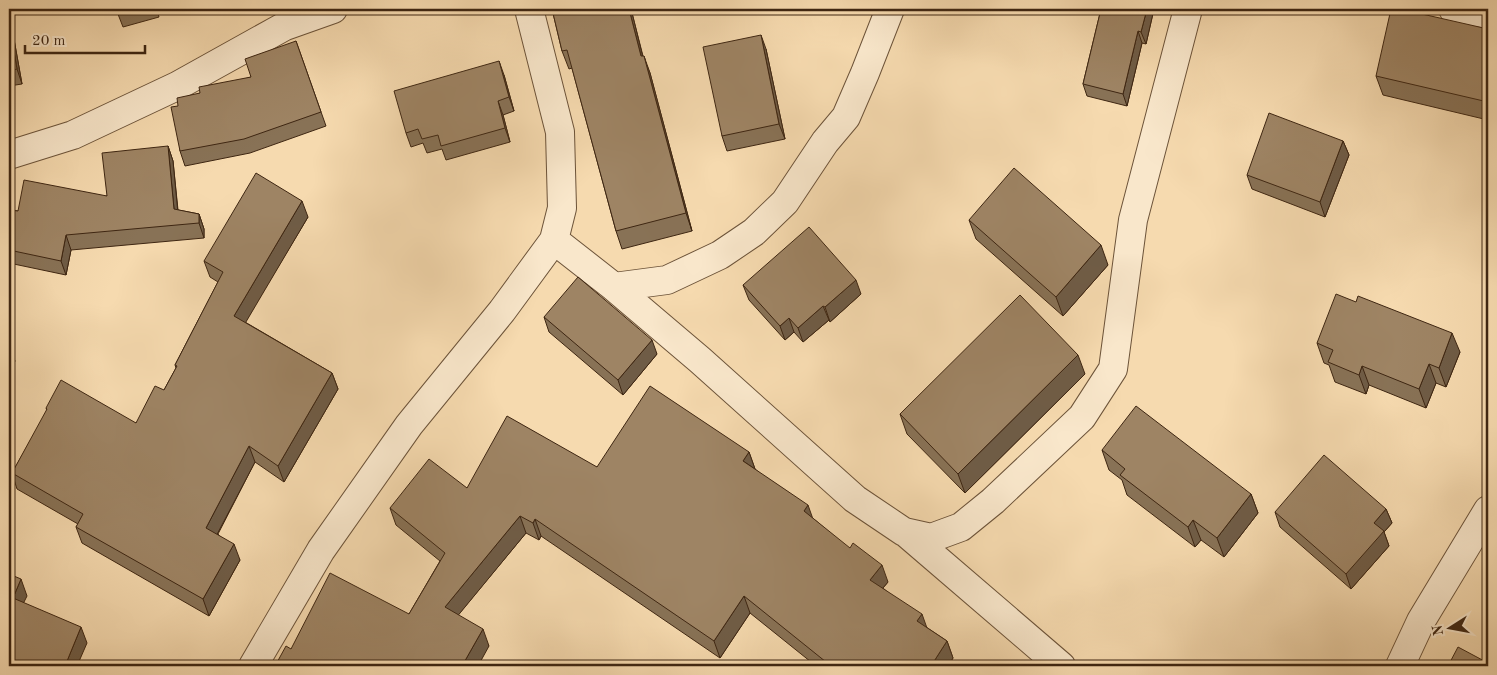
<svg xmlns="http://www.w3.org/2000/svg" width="1497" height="675" font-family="'Old Standard TT',serif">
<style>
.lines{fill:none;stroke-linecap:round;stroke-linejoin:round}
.minor-casing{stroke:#6c5339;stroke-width:30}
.minor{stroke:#f9e7cb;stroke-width:28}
.wall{fill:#887256;stroke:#3e2612}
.shaded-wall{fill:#6f5c46;stroke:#3e2612}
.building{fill:#9e8464;stroke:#3e2612}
</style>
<rect width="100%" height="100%" fill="#f6daaf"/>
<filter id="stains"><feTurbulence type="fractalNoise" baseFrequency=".004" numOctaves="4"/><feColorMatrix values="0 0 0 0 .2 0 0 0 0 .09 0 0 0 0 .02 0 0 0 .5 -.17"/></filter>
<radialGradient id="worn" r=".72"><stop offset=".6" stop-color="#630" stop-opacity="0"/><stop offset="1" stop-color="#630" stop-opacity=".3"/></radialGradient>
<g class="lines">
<defs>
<path id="minor" d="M 1453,9 L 1488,14
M 9,155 L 73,135 L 177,86 L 285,26 L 333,9
M 554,240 L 614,287 L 700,360 L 855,499 L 904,532 L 931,538 L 961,527 L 993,501 L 1082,417 L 1113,369 L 1133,220 L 1188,9
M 614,287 L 667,280 L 720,255 L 754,232 L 785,202 L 825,142 L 846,117 L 865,73 L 890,9
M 905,532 L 1061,666
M 253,666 L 321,550 L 409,425 L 502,311 L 554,240 L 562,208 L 560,132 L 529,9
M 1400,666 L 1421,621 L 1488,510"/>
</defs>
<use href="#minor" class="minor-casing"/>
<use href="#minor" class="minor"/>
</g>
<path class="wall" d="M 116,9 L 163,9 L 157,10 L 159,17 L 123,27 Z
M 552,9 L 631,9 L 643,56 L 650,73 L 692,231 L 622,249 L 616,231 L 572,68 L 569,69 L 562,51 Z
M 1101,9 L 1154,9 L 1146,44 L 1142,43 L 1127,106 L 1087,96 L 1083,84 Z
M 9,12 L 10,17 L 22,84 L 9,86 Z
M 1488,29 L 1488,120 L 1383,95 L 1376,76 Z
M 296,41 L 326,126 L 250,153 L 185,166 L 180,151 L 178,106 L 200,93 L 251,77 Z
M 766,49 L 785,139 L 727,151 L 722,136 Z
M 504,75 L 514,111 L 503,115 L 510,142 L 446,160 L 442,149 L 427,153 L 423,143 L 411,147 L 406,133 Z
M 1343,141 L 1349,155 L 1325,217 L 1252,189 L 1247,175 Z
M 168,146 L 173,161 L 178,210 L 199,214 L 204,229 L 204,238 L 71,250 L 66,275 L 9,263 L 9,210 L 18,211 L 107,196 Z
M 308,217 L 245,322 L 332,373 L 338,389 L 284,482 L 255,462 L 218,534 L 240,560 L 209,616 L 82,543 L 76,527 L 78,524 L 17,489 L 12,473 L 47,411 L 46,408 L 136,423 L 164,390 L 176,368 L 175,365 L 218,282 L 210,277 L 204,261 Z
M 969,220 L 1108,265 L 1063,316 L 976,239 Z
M 743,285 L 861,294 L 830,322 L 829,320 L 803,342 L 794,332 L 785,340 L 749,300 Z
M 544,317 L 657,354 L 623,395 L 549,332 Z
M 1317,343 L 1460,352 L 1446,387 L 1436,383 L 1426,408 L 1369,385 L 1366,394 L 1335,382 L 1329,365 L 1324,363 Z
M 1085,374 L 965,493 L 907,434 L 900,414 Z
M 1102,450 L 1251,494 L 1258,513 L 1224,557 L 1201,540 L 1195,547 L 1127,495 L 1122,480 L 1109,470 Z
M 749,452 L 755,469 L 888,582 L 883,588 L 926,627 L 947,641 L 953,658 L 948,666 L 816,666 L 750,613 L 720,658 L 541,536 L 539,540 L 526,533 L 458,615 L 489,646 L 291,649 L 409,614 L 440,561 L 396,525 L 390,508 L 467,488 L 597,467 Z
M 1386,509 L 1392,523 L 1384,532 L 1389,546 L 1351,589 L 1280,527 L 1275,512 Z"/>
<path class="shaded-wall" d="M 629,9 L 631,9 L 647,74 L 641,56 Z
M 1147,9 L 1154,9 L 1146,44 L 1141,32 Z
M 9,12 L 10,17 L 22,84 L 17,69 L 9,23 Z
M 1138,31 L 1142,43 L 1127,106 L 1123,94 Z
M 761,35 L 766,49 L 785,139 L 779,124 Z
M 644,56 L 650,73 L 692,231 L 686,213 Z
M 499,61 L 504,75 L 514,111 L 509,97 Z
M 498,101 L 503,115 L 510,142 L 505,128 Z
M 1343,141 L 1349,155 L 1325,217 L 1320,202 Z
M 168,146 L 173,161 L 179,224 L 174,209 Z
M 302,201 L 308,217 L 240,332 L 234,316 Z
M 199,214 L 204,229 L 204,238 L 199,223 Z
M 66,235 L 71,250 L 66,275 L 61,261 Z
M 1101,245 L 1108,265 L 1063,316 L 1056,297 Z
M 856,280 L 861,294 L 830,322 L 825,307 Z
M 823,306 L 829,320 L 803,342 L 798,328 Z
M 789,318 L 794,332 L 785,340 L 780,326 Z
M 1452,333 L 1460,352 L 1446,387 L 1439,368 Z
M 652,340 L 657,354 L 623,395 L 618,380 Z
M 10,347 L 15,361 L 9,374 L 9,348 Z
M 1078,355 L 1085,374 L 965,493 L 958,474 Z
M 1429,364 L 1436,383 L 1426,408 L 1419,389 Z
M 1362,366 L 1369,385 L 1366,394 L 1359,375 Z
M 332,373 L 338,389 L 284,482 L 278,466 Z
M 249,446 L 255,462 L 212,544 L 206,528 Z
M 749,452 L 755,469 L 743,461 Z
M 1251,494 L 1258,513 L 1224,557 L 1217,538 Z
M 808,505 L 814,522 L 804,511 Z
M 1386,509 L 1392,523 L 1384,532 L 1389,546 L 1351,589 L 1346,574 L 1374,523 Z
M 520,516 L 526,533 L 451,624 L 445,607 Z
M 535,519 L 541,536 L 539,540 L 533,523 Z
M 1193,520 L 1201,540 L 1195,547 L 1188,527 Z
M 234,544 L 240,560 L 209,616 L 203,599 Z
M 882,565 L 888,582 L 876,596 L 870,580 Z
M 21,579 L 27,596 L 18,614 L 13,598 Z
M 744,596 L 750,613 L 720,658 L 714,641 Z
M 922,614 L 928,631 L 917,621 Z
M 81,627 L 87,643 L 77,666 L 65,666 Z
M 483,629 L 489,646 L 478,666 L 462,666 Z
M 947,641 L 953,658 L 948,666 L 931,666 Z"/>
<path class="building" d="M 552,9 L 629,9 L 641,56 L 644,56 L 686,213 L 616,231 L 567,50 L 562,51 Z
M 1101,9 L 1147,9 L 1141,32 L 1138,31 L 1123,94 L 1083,84 Z
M 1391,9 L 1400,9 L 1488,29 L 1488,102 L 1376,76 Z
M 9,23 L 17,69 L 9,71 Z
M 761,35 L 779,124 L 722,136 L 703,47 Z
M 296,41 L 321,112 L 244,139 L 180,151 L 171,107 L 178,106 L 177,98 L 200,93 L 199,87 L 251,77 L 245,59 Z
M 499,61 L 509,97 L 498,101 L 505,128 L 441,146 L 438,135 L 422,139 L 418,129 L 406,133 L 394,91 Z
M 1269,113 L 1343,141 L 1320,202 L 1247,175 Z
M 168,146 L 174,209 L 199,214 L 199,223 L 66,235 L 61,261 L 9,250 L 9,210 L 18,211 L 24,180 L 107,196 L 102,153 Z
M 1014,168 L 1101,245 L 1056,297 L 969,220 Z
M 256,173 L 302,201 L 234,316 L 332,373 L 278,466 L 249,446 L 206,528 L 234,544 L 203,599 L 76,527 L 83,514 L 12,473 L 47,409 L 46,408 L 61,380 L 136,423 L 155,386 L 164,390 L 177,366 L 175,365 L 223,272 L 204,261 Z
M 809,227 L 856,280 L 825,307 L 823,306 L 798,328 L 789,318 L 780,326 L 743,285 Z
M 578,277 L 652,340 L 618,380 L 544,317 Z
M 1336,294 L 1356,302 L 1358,296 L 1452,333 L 1439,368 L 1429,364 L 1419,389 L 1362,366 L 1359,375 L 1328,362 L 1333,350 L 1317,343 Z
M 1020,295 L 1078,355 L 958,474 L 900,414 Z
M 650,386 L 749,452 L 743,461 L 808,505 L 804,511 L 850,548 L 853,543 L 882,565 L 870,580 L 922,614 L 917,621 L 947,641 L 931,666 L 831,666 L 744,596 L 714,641 L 535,519 L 533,523 L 520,516 L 445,607 L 483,629 L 462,666 L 275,666 L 286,646 L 291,649 L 330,573 L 409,614 L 445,553 L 390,508 L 429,459 L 467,488 L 507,416 L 597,467 Z
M 1136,406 L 1251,494 L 1217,538 L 1193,520 L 1188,527 L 1120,475 L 1125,469 L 1102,450 Z
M 1324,455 L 1386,509 L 1374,523 L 1384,531 L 1346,574 L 1275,512 Z
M 9,574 L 21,579 L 13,598 L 81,627 L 65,666 L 9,666 Z
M 1458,647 L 1488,663 L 1488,666 L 1448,666 Z
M 578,661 L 586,666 L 574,666 Z"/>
<rect width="1497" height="675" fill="none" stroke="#f6daaf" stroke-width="30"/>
<rect x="10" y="10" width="1477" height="655" fill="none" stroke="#3e2612" stroke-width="2.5"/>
<rect x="15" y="15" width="1467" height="645" fill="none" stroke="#3e2612"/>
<g transform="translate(1450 628) rotate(259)" stroke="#f9e7cb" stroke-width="4" paint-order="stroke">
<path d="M0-4L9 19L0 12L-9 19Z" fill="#3e2612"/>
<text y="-8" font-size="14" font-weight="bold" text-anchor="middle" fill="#3e2612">N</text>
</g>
<path d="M25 45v8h120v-8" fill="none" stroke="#3e2612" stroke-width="2.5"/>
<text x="32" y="45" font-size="15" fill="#3e2612" stroke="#f9e7cb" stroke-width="4" paint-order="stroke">20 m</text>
<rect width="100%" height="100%" filter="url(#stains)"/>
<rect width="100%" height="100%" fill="url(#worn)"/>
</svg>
